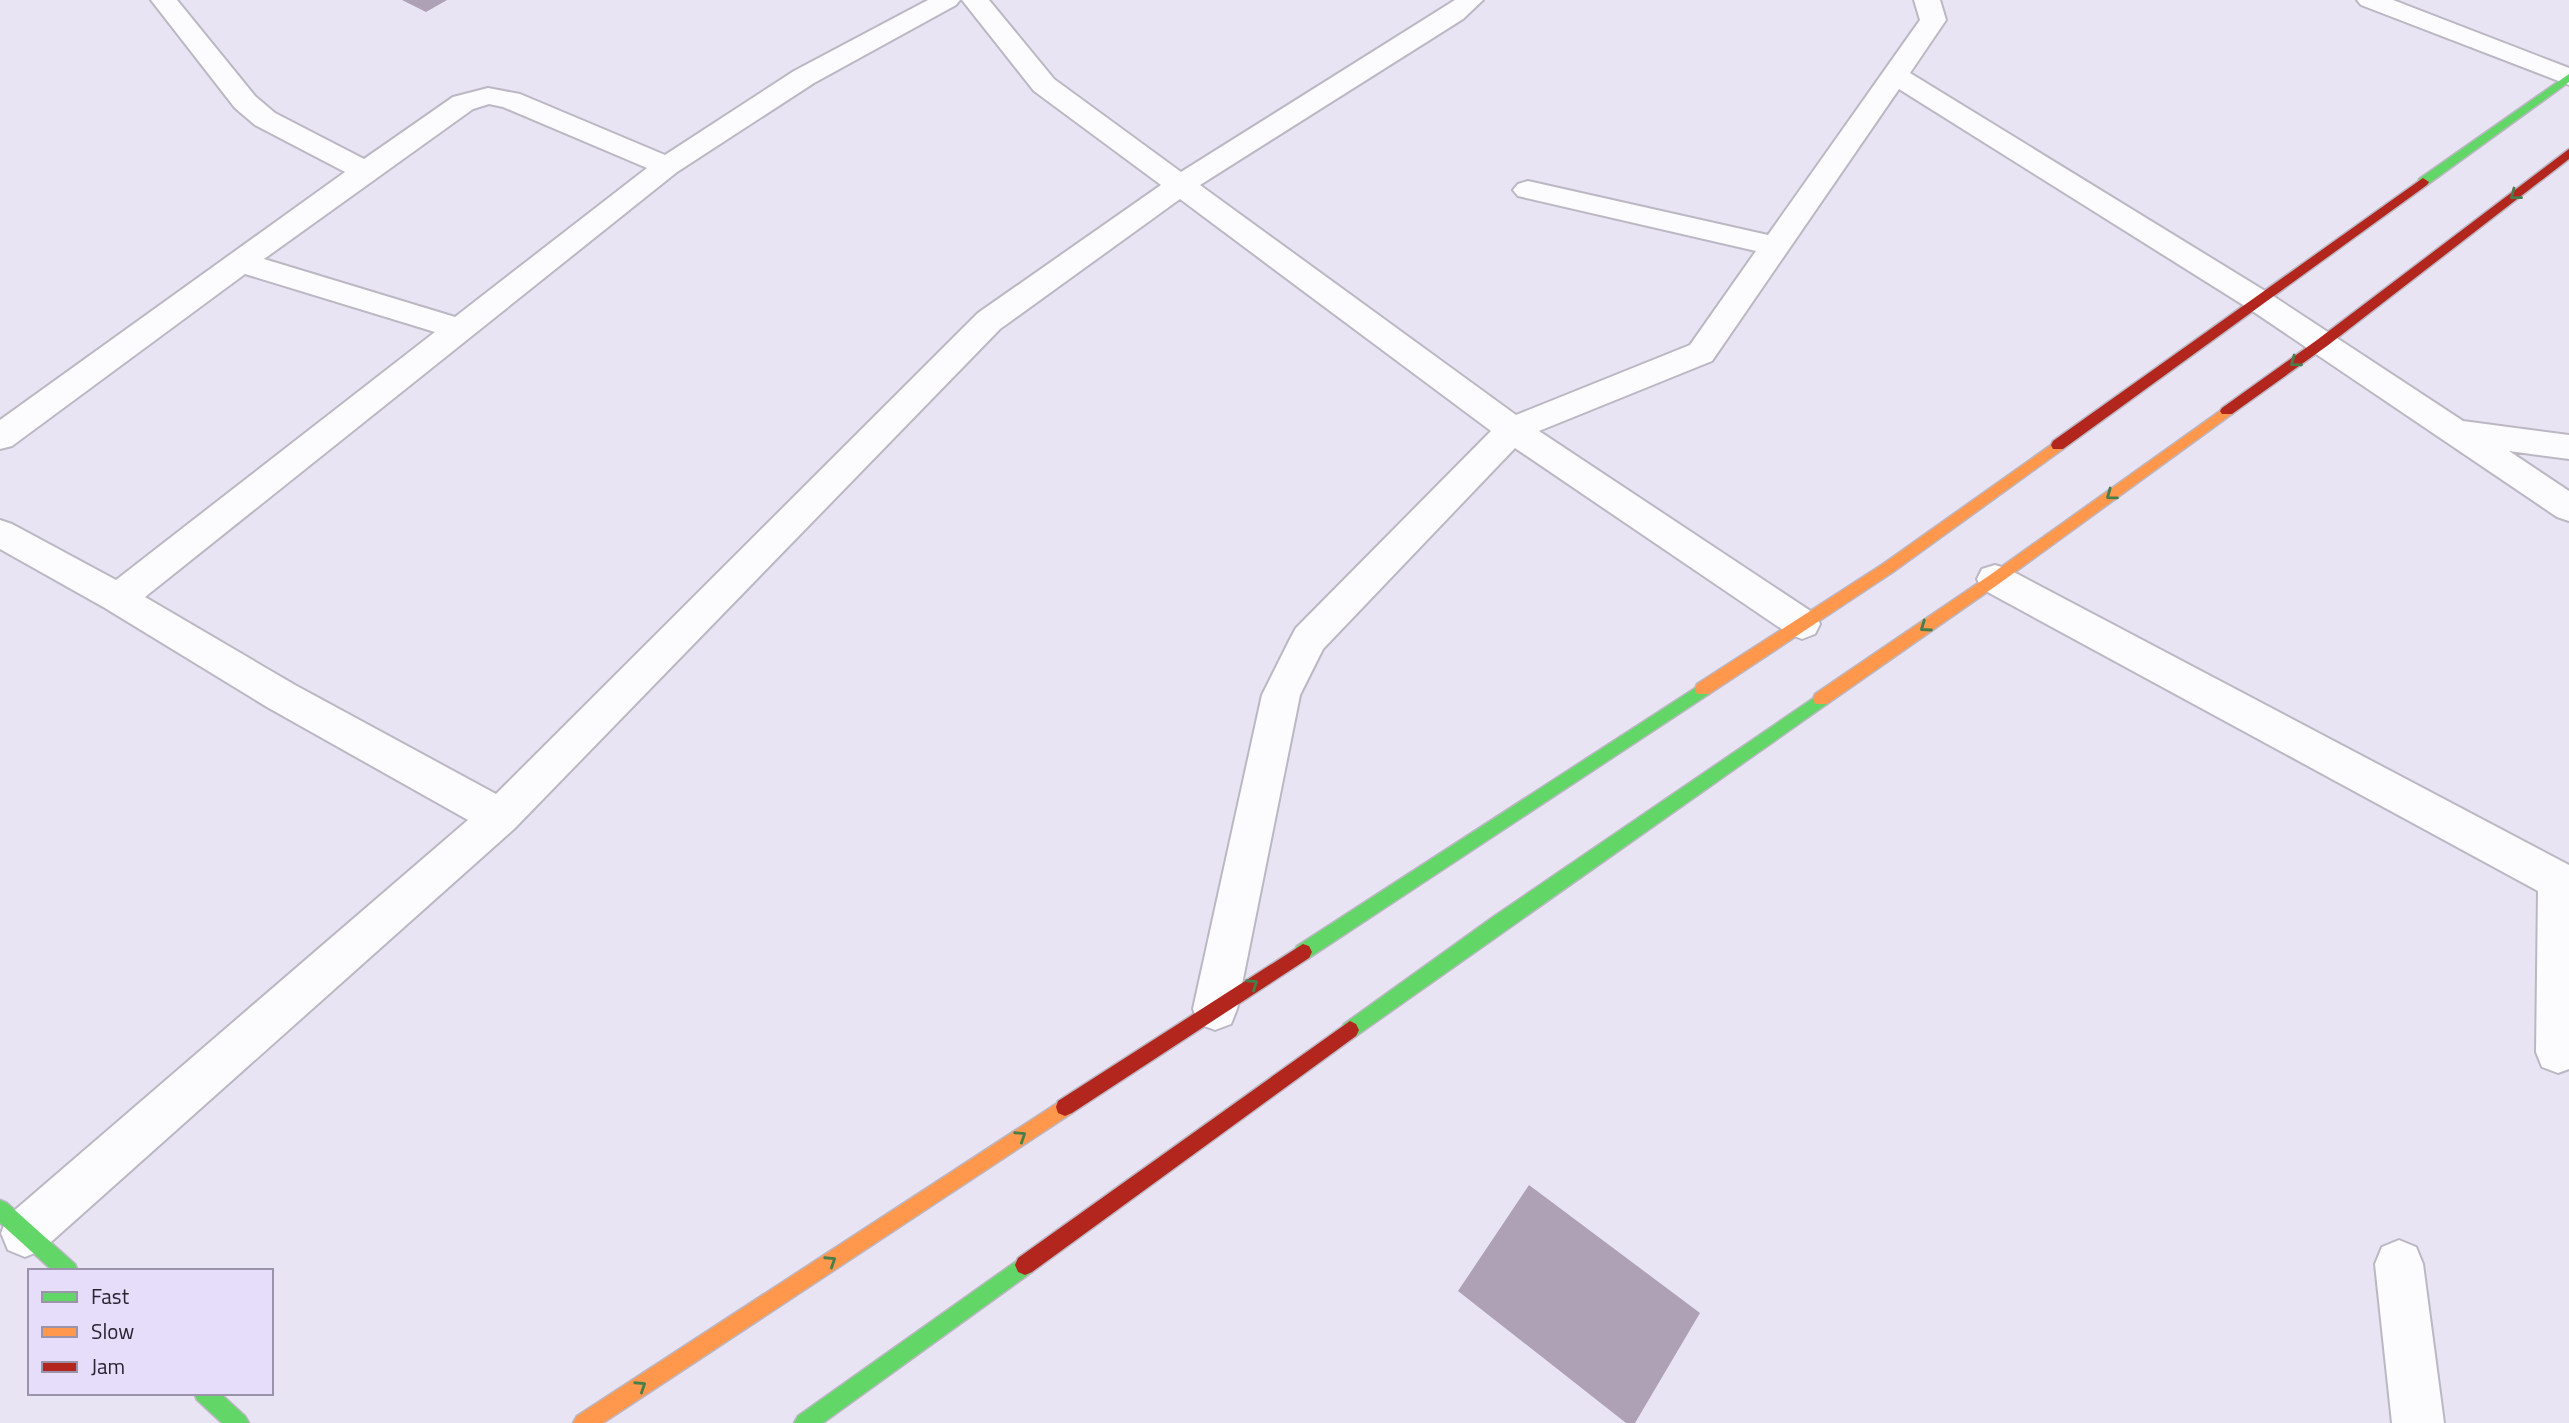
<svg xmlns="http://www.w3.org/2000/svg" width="2569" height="1423" font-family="'Titillium Web',sans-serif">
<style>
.building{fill:#aea1b5}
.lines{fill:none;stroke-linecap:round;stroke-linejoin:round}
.street-casing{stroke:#bbb7c3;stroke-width:4}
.fast-casing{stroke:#bbb7c3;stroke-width:3}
.slow-casing{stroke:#bbb7c3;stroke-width:3}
.jam-casing{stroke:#bbb7c3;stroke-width:3}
.street{fill:#fcfbfd;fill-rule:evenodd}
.fast{fill:#63d668;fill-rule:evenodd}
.slow{fill:#ff974d;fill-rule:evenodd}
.jam{fill:#b3261e;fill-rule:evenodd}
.oneway{stroke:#467e4c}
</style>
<rect width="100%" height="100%" fill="#e9e4f4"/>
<path class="building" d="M 402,0 L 447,0 L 426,12 Z
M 1529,1185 L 1700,1313 L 1635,1423 L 1626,1423 L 1458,1291 Z"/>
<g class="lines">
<defs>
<path id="street" d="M 151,0 L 177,0 L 255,96 L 275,113 L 364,159 L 453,97 L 488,88 L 520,94 L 665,155 L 794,71 L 928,0 L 960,0 L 956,5 L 814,83 L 677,172 L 145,597 L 295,685 L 496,794 L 978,313 L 1161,185 L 1034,91 L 962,0 L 989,0 L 1054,79 L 1181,172 L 1455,0 L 1483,0 L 1463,19 L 1200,185 L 1516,415 L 1690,345 L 1756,251 L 1518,196 L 1513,190 L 1518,184 L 1528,181 L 1768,235 L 1920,20 L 1914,0 L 1940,0 L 1946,20 L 1910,73 L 2270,294 L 2463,421 L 2569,435 L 2569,459 L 2509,451 L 2569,491 L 2569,521 L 2557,517 L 2248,308 L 1899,89 L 1712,361 L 1539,431 L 1815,614 L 1820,624 L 1815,634 L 1802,639 L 1789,634 L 1515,448 L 1323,649 L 1300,695 L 1237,1009 L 1231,1024 L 1215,1030 L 1199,1024 L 1193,1009 L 1262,695 L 1290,639 L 1296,628 L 1491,431 L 1180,199 L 1000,329 L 514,829 L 42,1250 L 25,1257 L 8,1250 L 1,1233 L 8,1216 L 468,820 L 267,707 L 105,608 L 0,549 L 0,520 L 12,524 L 116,580 L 435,332 L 245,274 L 12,446 L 0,449 L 0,420 L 345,172 L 255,125 L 235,108 ZM 489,104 L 503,107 L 647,168 L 455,317 L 264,259 L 473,109 Z
M 2357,0 L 2393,0 L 2569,68 L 2569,85 L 2361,5 Z
M 1995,565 L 2008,569 L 2569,865 L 2569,1069 L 2558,1073 L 2542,1067 L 2536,1052 L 2538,891 L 1982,589 L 1977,579 L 1982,569 Z
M 2399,1240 L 2416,1247 L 2423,1264 L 2444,1423 L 2392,1423 L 2375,1264 L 2382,1247 Z"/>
<path id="fast" d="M 2569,74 L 2569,82 L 2427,185 L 2419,185 L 2419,179 Z
M 1703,683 L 1709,684 L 1711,689 L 1709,694 L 1309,958 L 1303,960 L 1297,958 L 1294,952 L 1297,946 Z
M 1821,693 L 1827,694 L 1829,699 L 1827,704 L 1356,1036 L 1350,1039 L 1344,1036 L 1341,1030 L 1344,1024 L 1493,917 Z
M 0,1200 L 7,1203 L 75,1264 L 78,1271 L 53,1271 L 0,1223 Z
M 1025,1255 L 1032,1258 L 1035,1265 L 1032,1272 L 823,1423 L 794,1423 L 798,1416 Z
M 194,1393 L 220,1393 L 245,1416 L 249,1423 L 222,1423 L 197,1400 Z"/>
<path id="slow" d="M 2227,406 L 2234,411 L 2232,414 L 2000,583 L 1827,704 L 1815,704 L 1813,699 L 1815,694 L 1990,575 Z
M 2058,440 L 2065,445 L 2063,449 L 1893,572 L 1709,694 L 1697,694 L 1695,689 L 1697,684 L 1883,564 Z
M 1065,1098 L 1072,1101 L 1074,1107 L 1072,1113 L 603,1423 L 573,1423 L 577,1416 Z"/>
<path id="jam" d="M 2569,149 L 2569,159 L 2327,346 L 2232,414 L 2222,414 L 2220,411 L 2222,408 L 2317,340 Z
M 2423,178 L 2429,182 L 2427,185 L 2063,449 L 2053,449 L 2051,445 L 2053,441 Z
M 1303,944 L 1309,946 L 1312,952 L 1309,958 L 1072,1113 L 1065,1116 L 1058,1113 L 1056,1107 L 1058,1101 Z
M 1350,1021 L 1356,1024 L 1359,1030 L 1356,1036 L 1032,1272 L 1025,1275 L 1018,1272 L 1015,1265 L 1018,1258 Z"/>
</defs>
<use href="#street" class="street-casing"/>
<use href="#fast" class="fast-casing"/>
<use href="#slow" class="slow-casing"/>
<use href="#jam" class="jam-casing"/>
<use href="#street" class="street"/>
<use href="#fast" class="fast"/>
<use href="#slow" class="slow"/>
<use href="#jam" class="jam"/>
</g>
<defs><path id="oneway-chevron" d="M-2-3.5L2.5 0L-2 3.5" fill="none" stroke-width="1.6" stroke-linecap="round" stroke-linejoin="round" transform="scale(1.75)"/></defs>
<g class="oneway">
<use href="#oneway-chevron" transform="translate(2515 195) rotate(142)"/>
<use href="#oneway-chevron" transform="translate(2295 362) rotate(144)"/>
<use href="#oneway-chevron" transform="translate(2111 495) rotate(144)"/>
<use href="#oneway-chevron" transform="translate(1925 627) rotate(145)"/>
<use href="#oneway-chevron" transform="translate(1253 984) rotate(-33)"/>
<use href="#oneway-chevron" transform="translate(1021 1136) rotate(-33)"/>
<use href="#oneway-chevron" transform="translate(831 1261) rotate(-33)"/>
<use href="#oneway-chevron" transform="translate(641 1386) rotate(-33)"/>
</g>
<rect x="28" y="1269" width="245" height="126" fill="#e6ddfb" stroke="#9a93aa" stroke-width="2"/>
<rect x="42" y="1292" width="35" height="10" fill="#63d668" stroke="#9a93aa" stroke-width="2"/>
<text x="91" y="1304" font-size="21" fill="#282530">Fast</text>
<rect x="42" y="1327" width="35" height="10" fill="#ff974d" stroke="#9a93aa" stroke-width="2"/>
<text x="91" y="1339" font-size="21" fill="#282530">Slow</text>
<rect x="42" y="1362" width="35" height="10" fill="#b3261e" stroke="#9a93aa" stroke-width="2"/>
<text x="91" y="1374" font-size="21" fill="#282530">Jam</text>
</svg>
